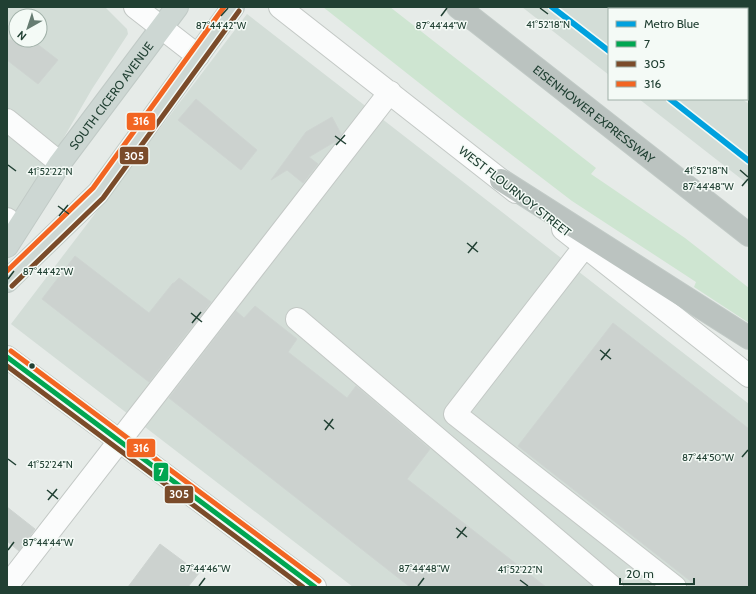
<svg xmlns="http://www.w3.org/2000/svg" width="756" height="594" font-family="Cabin,sans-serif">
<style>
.built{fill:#d3ddd7;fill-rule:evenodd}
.green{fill:#cee5d1}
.building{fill:#ccd2cf;stroke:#ced4d1}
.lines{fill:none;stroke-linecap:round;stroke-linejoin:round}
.minor-casing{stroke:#c3c8c5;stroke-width:24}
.major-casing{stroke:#c1cac6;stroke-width:24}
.highway-casing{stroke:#c1cac6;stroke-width:24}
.minor{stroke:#fbfcfc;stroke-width:22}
.major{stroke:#cdd7d3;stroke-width:22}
.highway{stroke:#bbc3c0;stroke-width:22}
.bus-1-casing{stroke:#f4faf6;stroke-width:8}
.bus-2-casing{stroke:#f4faf6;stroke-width:8}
.bus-3-casing{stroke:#f4faf6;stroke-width:8}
.bus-1{stroke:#00a651;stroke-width:5}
.bus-2{stroke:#7a4b2a;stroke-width:5}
.bus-3{stroke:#f26522;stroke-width:5}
.metro-1-casing{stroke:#f4faf6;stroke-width:9}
.metro-1{stroke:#00a1de;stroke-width:6}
.ticks{fill:none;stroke:#214033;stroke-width:1.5}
.bus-dot{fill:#214033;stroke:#f4faf6;stroke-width:1.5}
.labels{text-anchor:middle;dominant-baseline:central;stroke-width:3;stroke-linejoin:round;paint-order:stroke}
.street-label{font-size:12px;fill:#214033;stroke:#f4faf6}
.ticks-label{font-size:10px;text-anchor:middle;fill:#214033;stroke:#f4faf6;stroke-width:3;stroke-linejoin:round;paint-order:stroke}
.line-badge{stroke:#f4faf6;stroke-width:1.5}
.badge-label{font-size:11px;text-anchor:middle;font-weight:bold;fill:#fff}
</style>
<rect width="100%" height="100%" fill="#e6ebe8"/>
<path class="built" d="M 7,7 L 105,7 L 127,29 L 128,34 L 92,89 L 30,196 L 7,227 ZM 16,16 L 40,16 L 40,40 L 16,40 Z
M 522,7 L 624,7 L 627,9 L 609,9 L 609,75 Z
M 247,14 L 749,404 L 749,587 L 353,587 L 11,324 Z
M 639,99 L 742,99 L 749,104 L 749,185 Z"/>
<path class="green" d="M 323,7 L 390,7 L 596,168 L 591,174 L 685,238 L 749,288 L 749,323 L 694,287 L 696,282 L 572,201 L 461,116 Z"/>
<path class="building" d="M 7,40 L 32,40 L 58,60 L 38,84 L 7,60 Z
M 196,99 L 257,150 L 241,170 L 178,120 Z
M 332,117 L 341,134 L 336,141 L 309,157 L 318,164 L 303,183 L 287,170 L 271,180 L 306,132 Z
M 75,256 L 149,313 L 173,283 L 174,283 L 179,278 L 211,302 L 149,382 L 42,299 Z
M 255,306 L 297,339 L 288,352 L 347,398 L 356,386 L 430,449 L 407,479 L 546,587 L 410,587 L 169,398 L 236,311 L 244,318 Z
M 613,323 L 749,429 L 749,587 L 698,587 L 518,446 Z
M 7,507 L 35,529 L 19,551 L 7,541 Z
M 160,544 L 199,573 L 188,587 L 128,587 Z"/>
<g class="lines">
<defs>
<path id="minor" d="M 135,7 L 198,56
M 280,7 L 516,192
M 7,120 L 60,163
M 7,219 L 17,228
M 563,229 L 749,376
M 585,246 L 455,414 L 675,587
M 297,319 L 612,587
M 7,357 L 315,587
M 7,586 L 390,92"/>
<g id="major">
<path id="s1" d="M 7,246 L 60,163 L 177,7"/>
<path d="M 7,281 L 98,193 L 233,7"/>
</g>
<g id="highway">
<path id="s2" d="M 458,7 L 749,235"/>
<path d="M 690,7 L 692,9"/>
<path d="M 747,52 L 749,54"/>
<path d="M 501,180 L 749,338"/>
</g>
</defs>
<use href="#minor" class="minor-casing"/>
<use href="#major" class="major-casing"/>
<use href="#highway" class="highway-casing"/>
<use href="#minor" class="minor"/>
<use href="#major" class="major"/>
<use href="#highway" class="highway"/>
<defs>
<path id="bus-1" d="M 7,357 L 315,587"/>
<path id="bus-2" d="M 12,286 L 103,198 L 239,11
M 7,366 L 303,587"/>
<path id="bus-3" d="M 7,271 L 93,188 L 224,7
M 11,351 L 319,581"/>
</defs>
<use href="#bus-1" class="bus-1-casing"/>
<use href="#bus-2" class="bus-2-casing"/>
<use href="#bus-3" class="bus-3-casing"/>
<use href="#bus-1" class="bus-1"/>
<use href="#bus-2" class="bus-2"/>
<use href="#bus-3" class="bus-3"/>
<defs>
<path id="metro-1" d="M 552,7 L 609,51
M 670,99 L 749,161"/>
</defs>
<use href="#metro-1" class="metro-1-casing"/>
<use href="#metro-1" class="metro-1"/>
</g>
<path class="ticks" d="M 540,8 L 548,14M 221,16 L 228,8M 441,16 L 447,8M 335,136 L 346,144M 336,145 L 345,135M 8,165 L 16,171M 740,170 L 748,177M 742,186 L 748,179M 58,206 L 69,214M 59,216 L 68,205M 467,243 L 478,252M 468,253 L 477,242M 8,279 L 14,271M 191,313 L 202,322M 192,323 L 201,312M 600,350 L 611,359M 601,360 L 610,349M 324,420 L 334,429M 325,430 L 333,419M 742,457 L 748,450M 8,459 L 16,465M 47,490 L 58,499M 48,500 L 57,489M 456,528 L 467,537M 457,538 L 466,527M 8,550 L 14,542M 520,580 L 528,586M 199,586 L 205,578M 418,586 L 424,578"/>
<circle class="bus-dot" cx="32" cy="366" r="3.5"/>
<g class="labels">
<g class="street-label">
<text stroke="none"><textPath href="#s1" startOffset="183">SOUTH CICERO AVENUE</textPath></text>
<text stroke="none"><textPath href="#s2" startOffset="173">EISENHOWER EXPRESSWAY</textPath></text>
<text transform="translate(515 191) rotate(38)">WEST FLOURNOY STREET</text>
</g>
</g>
<g class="ticks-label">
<text x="548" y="28">41°52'18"N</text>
<text x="221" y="29">87°44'42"W</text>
<text x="441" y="29">87°44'44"W</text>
<text x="706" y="174">41°52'18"N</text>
<text x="50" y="175">41°52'22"N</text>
<text x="708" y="190">87°44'48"W</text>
<text x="48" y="275">87°44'42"W</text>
<text x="708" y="461">87°44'50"W</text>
<text x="50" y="468">41°52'24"N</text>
<text x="48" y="546">87°44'44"W</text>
<text x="205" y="572">87°44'46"W</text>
<text x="424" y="572">87°44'48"W</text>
<text x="520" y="573">41°52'22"N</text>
</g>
<g class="line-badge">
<rect x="126" y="112" width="30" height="19" rx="4" fill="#f26522"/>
<rect x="119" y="146" width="30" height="19" rx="4" fill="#7a4b2a"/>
<rect x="126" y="438" width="30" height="20" rx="4" fill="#f26522"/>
<rect x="153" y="462" width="16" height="20" rx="4" fill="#00a651"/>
<rect x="164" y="485" width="30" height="19" rx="4" fill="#7a4b2a"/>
</g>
<g class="badge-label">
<text x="141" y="125">316</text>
<text x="134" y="160">305</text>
<text x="141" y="452">316</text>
<text x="161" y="476">7</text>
<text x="179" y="498">305</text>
</g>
<rect width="756" height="594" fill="none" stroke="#214033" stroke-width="16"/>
<rect x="608" y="8" width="140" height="92" fill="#f4faf6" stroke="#a0b0a8"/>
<rect x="616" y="21" width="20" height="6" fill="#00a1de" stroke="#a0b0a8"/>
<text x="644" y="28" font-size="12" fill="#214033">Metro Blue</text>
<rect x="616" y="41" width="20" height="6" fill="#00a651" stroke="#a0b0a8"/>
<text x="644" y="48" font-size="12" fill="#214033">7</text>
<rect x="616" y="61" width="20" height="6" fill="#7a4b2a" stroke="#a0b0a8"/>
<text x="644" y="68" font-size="12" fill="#214033">305</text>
<rect x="616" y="81" width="20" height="6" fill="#f26522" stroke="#a0b0a8"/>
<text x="644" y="88" font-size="12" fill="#214033">316</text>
<g transform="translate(28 28) rotate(219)"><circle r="19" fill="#f4faf6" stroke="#a0b0a8"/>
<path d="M0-3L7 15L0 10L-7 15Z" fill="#667c72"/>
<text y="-6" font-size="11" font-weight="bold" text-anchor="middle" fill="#214033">N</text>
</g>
<path d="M620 578v6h74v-6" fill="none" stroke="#214033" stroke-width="2"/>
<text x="626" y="578" font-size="12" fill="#214033" stroke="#f4faf6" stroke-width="3" paint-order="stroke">20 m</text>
</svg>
